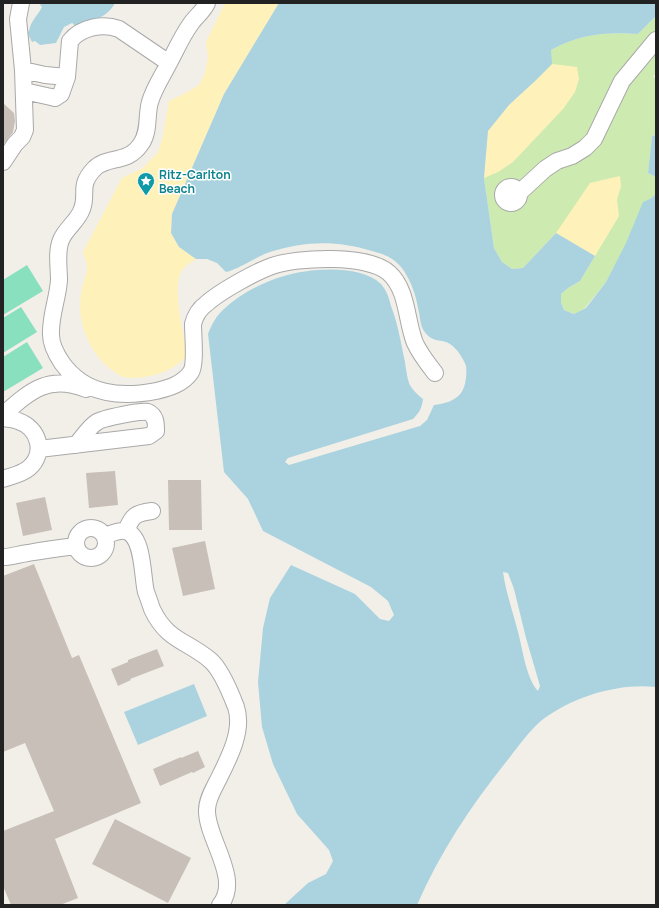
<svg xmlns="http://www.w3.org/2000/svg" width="659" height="908" font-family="Manrope,sans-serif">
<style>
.grass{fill:#cdebb0}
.sand{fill:#fff1ba}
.pitch{fill:#88e0be}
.water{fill:#aad3df;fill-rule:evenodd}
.building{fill:#c7bfb8}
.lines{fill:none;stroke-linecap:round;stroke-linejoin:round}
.minor-casing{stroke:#a9a9a9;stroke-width:18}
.minor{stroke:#fff;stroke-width:16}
.labels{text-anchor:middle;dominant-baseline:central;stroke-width:3;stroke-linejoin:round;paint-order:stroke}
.culture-label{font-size:12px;font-weight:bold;fill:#0d838f;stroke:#fff;text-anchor:start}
</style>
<rect width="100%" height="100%" fill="#f2efe9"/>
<path class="grass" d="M 656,16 L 656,73 L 653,77 L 656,78 L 656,135 L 652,136 L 648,173 L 656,177 L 656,194 L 650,199 L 606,282 L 585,308 L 575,314 L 564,310 L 561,303 L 561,294 L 568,288 L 580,281 L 595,256 L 556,233 L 523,268 L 512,269 L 502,262 L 494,248 L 484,178 L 551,50 C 580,34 606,32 638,34 Z"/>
<path class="sand" d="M 225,3 L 279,3 L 224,94 L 172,214 L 171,233 L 179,247 L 196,259 C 192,262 186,265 183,269 C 171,283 183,331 186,349 L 185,358 C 171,372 151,378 131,378 C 121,378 112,371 105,364 C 87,347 77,319 81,294 C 82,285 87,275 87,267 C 87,262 84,256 83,252 L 122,178 L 143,168 L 158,152 L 163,136 L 169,101 L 184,94 L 199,85 L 205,73 L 208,57 L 206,42 Z
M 552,64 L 577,67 L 579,79 L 575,92 L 563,109 L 513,162 L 498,172 L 484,178 L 488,131 L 509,105 L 534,82 Z
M 620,176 L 621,186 L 617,200 L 619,216 L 595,256 L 556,233 L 590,183 Z"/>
<path class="pitch" d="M 27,265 L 43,291 L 3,315 L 3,280 Z
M 21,307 L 37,332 L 3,353 L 3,318 Z
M 27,342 L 43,368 L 3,392 L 3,357 Z"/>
<path class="water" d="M 42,3 L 115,3 C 108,17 91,22 77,27 L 72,23 L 64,27 L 56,43 L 40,45 L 35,41 L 32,42 L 27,32 L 29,31 C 31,20 37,17 42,7 L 40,5 Z
M 279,3 L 656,3 L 656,16 L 638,34 C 606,32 580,34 551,50 L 552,64 L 534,82 L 509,105 L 488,131 L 484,178 L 494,248 L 502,262 L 512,269 L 523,268 L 556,233 L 595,256 L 580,281 L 568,288 L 561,294 L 561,303 L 564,310 L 574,314 L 586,308 L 606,282 L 626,243 L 643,202 L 650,199 L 656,194 L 656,687 C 617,683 573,697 542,720 C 531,729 519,745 510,757 C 473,803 441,850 417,905 L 284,905 L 308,883 L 326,874 L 333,861 L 329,850 L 297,814 L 273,764 L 262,727 L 258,682 L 263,628 L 270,598 L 291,565 L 355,594 L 380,619 L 389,621 L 394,615 L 388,601 L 371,587 L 263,531 L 248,499 L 224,472 L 208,334 C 212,324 216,316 224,309 C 240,294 263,282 284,276 C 309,268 361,264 381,284 C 387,291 389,298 391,306 C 398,324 401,343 405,362 C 406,369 407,377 409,383 C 412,390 417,394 423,399 C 422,408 419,413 413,419 L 288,458 L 285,462 L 289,465 L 420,426 L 427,420 L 434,405 C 444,404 455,401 461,393 C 466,387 467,373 466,366 C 465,362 461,356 459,353 C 457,350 453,346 450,344 C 441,338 433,344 424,331 C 420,326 420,315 418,308 C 416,295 411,282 404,271 C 395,258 386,255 372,251 C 336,240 305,241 270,252 C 255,257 241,268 226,272 L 217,263 L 207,259 L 196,259 L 179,247 L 171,233 L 172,214 L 224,94 ZM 503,572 L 508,573 L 514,589 L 526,638 L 540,686 L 538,691 C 526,678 523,650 518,632 C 513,612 506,593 503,572 Z
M 656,135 L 656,177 L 648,173 L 652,136 Z
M 194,684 L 207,716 L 138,745 L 124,712 Z"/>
<path class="building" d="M 3,103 L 14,113 L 15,121 L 13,132 L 3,145 Z
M 115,471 L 118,505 L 89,508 L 86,473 Z
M 168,480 L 201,480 L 202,530 L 169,530 Z
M 45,497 L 52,530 L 23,536 L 16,503 Z
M 205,541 L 215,589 L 183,596 L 172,548 Z
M 34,564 L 72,658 L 79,655 L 141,803 L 55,839 L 78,898 L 60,905 L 11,905 L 3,886 L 3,831 L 54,811 L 25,743 L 3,752 L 3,576 Z
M 157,649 L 164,666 L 130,679 L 131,680 L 118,686 L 111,669 L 128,662 L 128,660 Z
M 198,751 L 205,767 L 193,773 L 192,772 L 160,786 L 153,769 L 181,757 L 181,758 Z
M 115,819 L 191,858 L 168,903 L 92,864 Z"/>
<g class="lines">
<defs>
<path id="minor" d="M 207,3 C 203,12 195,17 190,25 C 182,36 176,50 169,63 C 163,75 154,88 150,102 C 146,115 150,131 141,144 C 127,165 107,155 94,169 C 78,186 88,193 82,209 C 78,221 66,228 61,240 C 56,252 59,267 59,280 C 58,298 50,316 51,335 C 51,345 56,354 62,363 C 85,395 120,398 156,391 C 169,388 183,384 191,372 C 196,364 193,335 193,324 C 195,316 199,309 206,304 C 219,292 255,272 272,266 C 297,257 369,254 389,273 C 408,290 406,321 415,343 C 420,354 428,364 435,373
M 23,70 L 45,75 L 67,77
M 24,91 L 51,97 L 55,98 L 61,94 L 67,77 L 70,41 C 81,27 103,23 119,29 L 169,63
M 3,162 L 15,144 L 22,137 L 25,130 L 23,70 L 18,19 L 21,3
M503 195a8 8 0 1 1 16 0a8 8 0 1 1-16 0Z
M 519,193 L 545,169 L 557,161 L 572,156 L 585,148 L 594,139 L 622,81 L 656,40
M 3,415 C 30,391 48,374 86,389
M 3,418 C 8,419 14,419 18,421 C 39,428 46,453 29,468 C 22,474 12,476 3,479
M 39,449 L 149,436 L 156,431 C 156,423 156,416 148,412 C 143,410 103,418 97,422 C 89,427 83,437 76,445
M76 543a15 15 0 1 1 30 0a15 15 0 1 1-30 0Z
M 126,531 C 132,516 135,513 152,511
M 104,536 C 110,534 119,530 125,531 C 144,535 142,577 146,592 C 148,597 150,603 152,609 C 167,641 186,640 210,660 C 221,669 231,694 236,707 C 244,731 228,760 217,782 C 213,790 207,800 207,810 C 206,838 242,879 220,905
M 3,557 C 12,557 19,554 28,553 C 44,550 59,548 76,546"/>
</defs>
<use href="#minor" class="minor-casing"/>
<use href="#minor" class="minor"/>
</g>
<defs>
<symbol id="sight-pin" viewBox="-11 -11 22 30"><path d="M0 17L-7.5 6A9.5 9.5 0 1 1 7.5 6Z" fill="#0f9aa8" stroke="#fff"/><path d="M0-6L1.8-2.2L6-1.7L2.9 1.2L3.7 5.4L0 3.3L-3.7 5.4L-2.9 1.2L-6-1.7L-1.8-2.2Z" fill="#fff"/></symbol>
</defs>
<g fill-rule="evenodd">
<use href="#sight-pin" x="136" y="171" width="20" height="27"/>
</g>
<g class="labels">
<g class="culture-label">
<text x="159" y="174">Ritz-Carlton<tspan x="159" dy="14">Beach</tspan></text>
</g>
</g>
<rect width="659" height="908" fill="none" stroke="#222222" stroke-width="8"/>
</svg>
